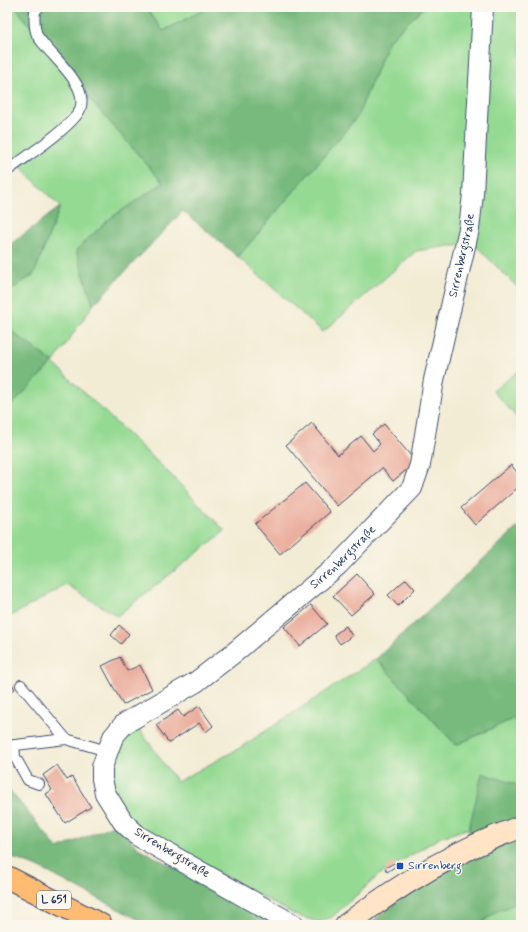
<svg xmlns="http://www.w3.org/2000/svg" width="528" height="932" font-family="Mynerve,sans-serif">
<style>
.green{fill:#95da93;stroke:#588478}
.forest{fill:#78ba7d;stroke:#4a746e}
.building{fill:#ebaf9e}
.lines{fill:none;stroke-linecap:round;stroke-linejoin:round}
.lane-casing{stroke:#3b4b70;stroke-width:12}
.street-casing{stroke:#3b4b70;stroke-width:22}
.secondary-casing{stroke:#3b4b70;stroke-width:24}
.primary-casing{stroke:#3b4b70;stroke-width:24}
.lane{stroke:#fff;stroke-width:10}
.street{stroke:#fff;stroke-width:20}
.secondary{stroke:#ffe4c6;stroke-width:22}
.primary{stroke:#febb71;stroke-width:22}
.transit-dot{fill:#1a4fb4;stroke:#fbf7ec;stroke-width:1.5}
.labels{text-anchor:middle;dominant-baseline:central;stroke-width:3;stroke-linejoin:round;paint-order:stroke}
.shield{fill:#fbf7ec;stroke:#5e6b89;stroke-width:1}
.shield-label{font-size:11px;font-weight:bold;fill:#1b2f5e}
.street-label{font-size:12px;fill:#1b2f5e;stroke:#fbf7ec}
.transit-label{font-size:12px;fill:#164399;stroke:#fbf7ec;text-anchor:start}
</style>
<rect width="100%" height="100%" fill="#fbf7ec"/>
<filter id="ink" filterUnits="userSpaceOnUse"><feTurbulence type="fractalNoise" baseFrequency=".025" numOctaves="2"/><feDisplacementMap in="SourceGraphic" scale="8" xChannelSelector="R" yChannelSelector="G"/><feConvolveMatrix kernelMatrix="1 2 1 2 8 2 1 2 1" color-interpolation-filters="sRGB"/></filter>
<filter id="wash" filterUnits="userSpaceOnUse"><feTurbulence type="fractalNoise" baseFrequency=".012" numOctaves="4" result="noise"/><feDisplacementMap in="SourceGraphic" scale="16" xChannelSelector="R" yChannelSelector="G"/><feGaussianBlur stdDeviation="0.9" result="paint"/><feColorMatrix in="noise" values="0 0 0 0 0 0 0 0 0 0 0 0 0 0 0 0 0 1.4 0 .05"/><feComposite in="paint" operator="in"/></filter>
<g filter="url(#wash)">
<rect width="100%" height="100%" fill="#f3ecd5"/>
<path class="green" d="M 7,7 L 15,7 L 94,104 L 163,183 L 109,219 L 76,250 L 93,305 L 53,363 L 169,473 L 225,531 L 117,616 L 67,585 L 7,618 L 7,410 L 53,362 L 7,329 L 7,293 L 34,274 L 60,207 L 10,156 L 7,156 Z
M 146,7 L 209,7 L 163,31 Z
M 424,7 L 521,7 L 521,291 L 475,245 L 449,246 L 416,251 L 323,332 L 238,257 L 357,117 L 389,40 Z
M 521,369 L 521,422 L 493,391 Z
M 376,659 L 456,745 L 521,715 L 521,812 L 508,815 L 439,838 L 379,875 L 332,917 L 318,922 L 295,915 L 149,834 L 132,820 L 118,800 L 111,779 L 114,759 L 122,740 L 135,723 L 177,782 L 238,749 Z
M 521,902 L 521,925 L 479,925 L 495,912 Z"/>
<path class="forest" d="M 15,7 L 146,7 L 163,31 L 209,7 L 424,7 L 389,40 L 357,117 L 238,257 L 183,211 L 93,305 L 76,250 L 109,219 L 163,183 L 94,104 Z
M 60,207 L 34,274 L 7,293 L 7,247 Z
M 7,328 L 53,362 L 7,410 Z
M 521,524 L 521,715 L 456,745 L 376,659 Z
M 482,773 L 521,786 L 521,817 L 466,842 Z
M 7,787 L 58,849 L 115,824 L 138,848 L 243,905 L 276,925 L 149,925 L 38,867 L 7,856 Z
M 521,837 L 521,902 L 495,912 L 479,925 L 368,925 L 420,885 L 467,860 Z"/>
<g id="blocks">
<path class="building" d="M 312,423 L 338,455 L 361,436 L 373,451 L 380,444 L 372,434 L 384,424 L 416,462 L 393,481 L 382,468 L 337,506 L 286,445 Z
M 511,465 L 521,477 L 521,485 L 475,525 L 461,508 Z
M 305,483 L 330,512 L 280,554 L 255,524 Z
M 357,574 L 375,594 L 351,615 L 333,596 Z
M 406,579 L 415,589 L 398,606 L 388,595 Z
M 311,605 L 327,624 L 300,646 L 284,627 Z
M 119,625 L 129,634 L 121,644 L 111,635 Z
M 346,626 L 352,636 L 340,644 L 334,635 Z
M 120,657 L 127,671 L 140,665 L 152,689 L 123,705 L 102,666 Z
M 7,676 L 15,689 L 7,694 Z
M 199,706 L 213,726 L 206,732 L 199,723 L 169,743 L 156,725 L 178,710 L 183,717 Z
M 57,765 L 67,780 L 72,777 L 91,807 L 65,823 L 46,794 L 52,790 L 43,775 Z
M 394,863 L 396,866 L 387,872 L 385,868 Z"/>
</g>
</g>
<g filter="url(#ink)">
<use href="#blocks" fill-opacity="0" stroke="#3b4b70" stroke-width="1"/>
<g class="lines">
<defs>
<path id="lane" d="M 7,171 C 28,155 60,135 76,116 C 95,93 60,64 46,47 C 43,43 39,39 37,35 C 34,27 34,19 35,11 L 39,7
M 21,685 L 66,739
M 14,745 L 15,757 L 28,780 L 39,784
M 7,746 L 66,739 L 107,751"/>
<g id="street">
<path id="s1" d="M 294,925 L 138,836 L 123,822 L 105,793 L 102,779 L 102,767 L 113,737 L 124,724 L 196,682 L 235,652 L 338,565 L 412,488 L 420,465 L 434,380 L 469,229 L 473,194 L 483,7"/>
</g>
<path id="secondary" d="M 346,925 C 400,884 457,849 521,827"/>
<path id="primary" d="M 7,877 L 101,925"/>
</defs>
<use href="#lane" class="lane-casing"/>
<use href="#street" class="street-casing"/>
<use href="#secondary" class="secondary-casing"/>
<use href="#primary" class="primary-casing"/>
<use href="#lane" class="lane"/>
<use href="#street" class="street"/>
<use href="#secondary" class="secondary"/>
<use href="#primary" class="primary"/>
</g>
</g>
<rect class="transit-dot" x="396" y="862" width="8" height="8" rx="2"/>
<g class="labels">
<rect class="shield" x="37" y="891" width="34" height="18" rx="3"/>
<g class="shield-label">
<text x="54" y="900">L 651</text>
</g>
<g class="street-label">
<text stroke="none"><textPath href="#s1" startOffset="922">Sirrenbergstraße</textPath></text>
<text stroke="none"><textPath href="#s1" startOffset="586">Sirrenbergstraße</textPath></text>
<text transform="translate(172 853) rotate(31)">Sirrenbergstraße</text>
</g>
<g class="transit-label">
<text x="408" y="866">Sirrenberg</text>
</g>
</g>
<rect width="528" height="932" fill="none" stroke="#fbf7ec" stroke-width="24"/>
</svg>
